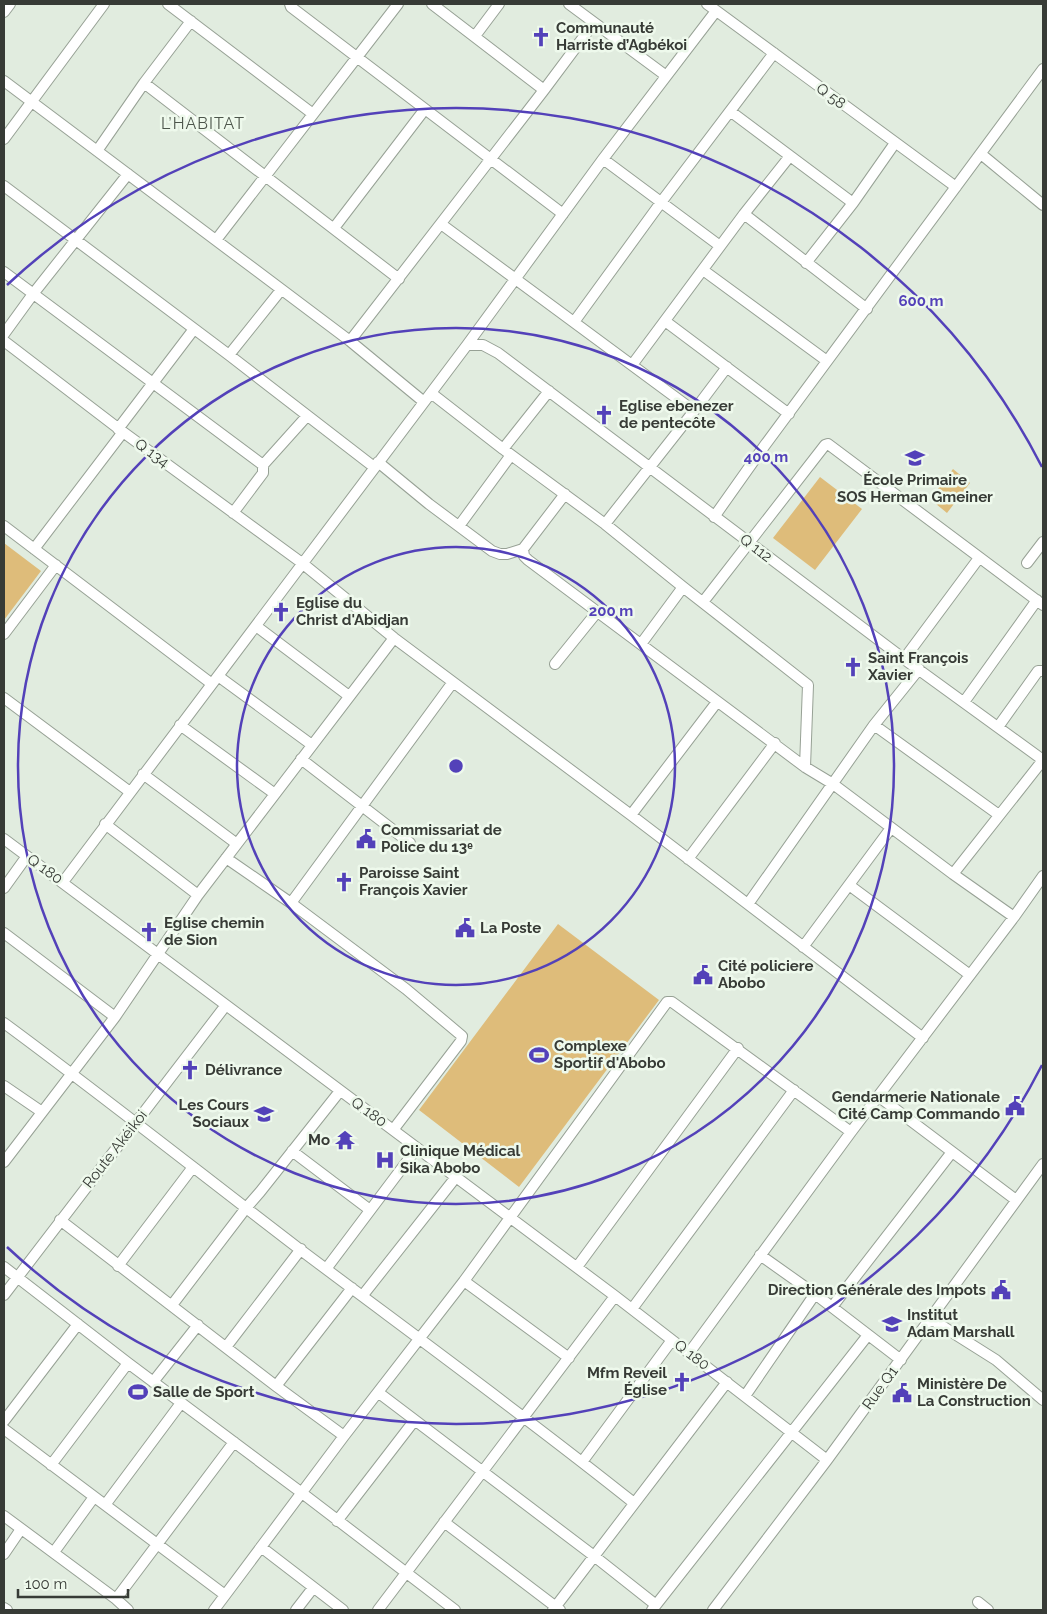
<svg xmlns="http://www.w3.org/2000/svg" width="1047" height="1614" font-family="Raleway,sans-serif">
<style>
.green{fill:#debc7a}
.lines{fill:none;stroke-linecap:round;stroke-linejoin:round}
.minor-casing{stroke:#97a195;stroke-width:12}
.minor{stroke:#fff;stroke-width:10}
.ring{fill:none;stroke:#5341b9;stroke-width:2.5}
.labels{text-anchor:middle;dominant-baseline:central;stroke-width:5;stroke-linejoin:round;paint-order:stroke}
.poi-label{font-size:15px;font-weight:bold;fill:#373b36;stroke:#eef9ec;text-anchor:start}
.street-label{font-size:15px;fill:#373b36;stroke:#eef9ec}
.neighbourhood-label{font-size:16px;letter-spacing:1px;fill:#4c554b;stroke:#eef9ec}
.centre{fill:#5341b9;stroke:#eef9ec;stroke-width:2.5}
.ring-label{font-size:15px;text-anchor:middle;font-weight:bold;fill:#5341b9;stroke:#eef9ec;stroke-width:5;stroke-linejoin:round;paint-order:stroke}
</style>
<rect width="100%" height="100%" fill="#e1ecdf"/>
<path class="green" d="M 953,469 L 970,483 L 947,513 L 930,499 Z
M 820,477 L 862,509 L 815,570 L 773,538 Z
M 4,543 L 41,571 L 4,620 Z
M 558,924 L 659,1000 L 519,1187 L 419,1110 Z"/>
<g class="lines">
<defs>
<path id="minor" d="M 168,4 L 313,114
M 290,4 L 291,7 L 563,214
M 432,4 L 544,90
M 569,4 L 665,75
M 707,4 L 956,187
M 4,12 L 10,4
M 475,36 L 499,4
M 4,81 L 350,341 L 424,402
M 144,83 L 399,279
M 730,111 L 853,203
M 4,139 L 104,4
M 97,151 L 144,83 L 191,21
M 981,154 L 1043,205
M 603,159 L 720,246
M 4,186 L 229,355 L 374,467
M 744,214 L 867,309
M 441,224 L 694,411
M 334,228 L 425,109
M 216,240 L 398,4
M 806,263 L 853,203 L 895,143
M 703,270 L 827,361
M 4,272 L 263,465
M 665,321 L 789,414
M 574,322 L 662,201 L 774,53
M 4,334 L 33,294 L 128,174
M 4,341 L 123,432 L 302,563 L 394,638 L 631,815 L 923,1038
M 350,341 L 544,90 L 594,23
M 467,345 L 483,345 L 498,353 L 904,659 L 1043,760
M 229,355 L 281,290
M 632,365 L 744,214 L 790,156
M 431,393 L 503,449 L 605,524 L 683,587 L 808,685 L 805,767
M 118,429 L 194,329
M 503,449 L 549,391
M 378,462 L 429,504 L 492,551 L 500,554 L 507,554 L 523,549 L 565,494
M 233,513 L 263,473 L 263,465 L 307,416
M 714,517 L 765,445 L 1043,69
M 605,524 L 694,411 L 727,367
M 4,526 L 212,684
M 459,526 L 511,455
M 34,549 L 123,432
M 523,549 L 524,556 L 528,560 L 805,767 L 833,784 L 953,874 L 1014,917
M 1027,563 L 1043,542
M 703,602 L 825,445 L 828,444 L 1043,605
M 256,626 L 349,696
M 4,634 L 56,565
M 641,644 L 683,587
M 904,659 L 979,558
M 555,664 L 597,612
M 218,676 L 312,745
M 4,698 L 130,792
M 964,702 L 1037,600
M 180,725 L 275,794
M 874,725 L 999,815
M 998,727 L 1038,671 L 1043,671
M 301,759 L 410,843
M 143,774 L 237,844
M 631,815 L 717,702
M 105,824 L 198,895
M 4,839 L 615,1296 L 827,1460
M 226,858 L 291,903 L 406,989 L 462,1036 L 461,1041 L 393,1130
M 688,859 L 775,743
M 953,874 L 1043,760
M 63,882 L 467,345 L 603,159 L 716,11
M 849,885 L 970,975
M 4,888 L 27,856
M 291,903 L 453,682
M 748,904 L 874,725 L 919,669
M 4,933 L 115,1017
M 803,947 L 891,828
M 4,1023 C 103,1096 200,1173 298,1248 C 411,1333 524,1415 634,1503
M 4,1086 L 42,1112
M 878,1096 L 1016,1200
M 292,1151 L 370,1210
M 4,1162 L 115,1017 L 198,895 L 394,638
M 60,1220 L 276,1386 L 344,1436
M 760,1255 L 815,1294 L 901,1360
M 118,1266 L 193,1167
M 4,1267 L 128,1363 L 302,1493 L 455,1610
M 577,1267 L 738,1048
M 326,1269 L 417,1148
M 464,1281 L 569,1358
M 4,1295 L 226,1005
M 363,1295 L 456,1177
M 172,1305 L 246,1208 L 260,1192 L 340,1091
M 832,1307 L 952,1152
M 632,1309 L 794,1090
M 931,1319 L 996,1360 L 1043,1400
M 226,1347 L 301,1249
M 689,1353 L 851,1132 L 1014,917 L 1043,876
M 153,1382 L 198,1325
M 276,1386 L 352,1288
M 379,1393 L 594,1556 L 656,1605
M 745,1396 L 815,1294
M 4,1421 L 78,1324
M 4,1429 L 225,1595
M 582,1462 L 672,1340
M 51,1465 L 128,1363
M 105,1505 L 181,1403
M 4,1516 L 116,1599 L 128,1610
M 337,1521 L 414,1421
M 444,1522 L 560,1610
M 261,1547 L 343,1610
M 54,1552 L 94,1497
M 4,1554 L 21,1529
M 116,1599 L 234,1442
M 978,1602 L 988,1610
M 4,1608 L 7,1610
M 214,1610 L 344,1436 L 464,1281 L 667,1002 L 672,1002 L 851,1132
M 296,1610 L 313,1588
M 378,1610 L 615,1296
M 553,1610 L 727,1382
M 652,1610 L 868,1335
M 713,1610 L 827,1460 L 1043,1164"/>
</defs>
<use href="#minor" class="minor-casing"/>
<use href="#minor" class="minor"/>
</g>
<g class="ring">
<circle cx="456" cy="766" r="219"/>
<circle cx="456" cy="766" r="438"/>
<path d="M1042 1065A658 658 0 0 1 7 1247M7 285A658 658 0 0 1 1042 467"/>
</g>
<defs>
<symbol id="church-bare" viewBox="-9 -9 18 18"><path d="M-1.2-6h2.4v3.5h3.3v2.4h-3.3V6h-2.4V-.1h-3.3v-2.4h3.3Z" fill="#5341b9" stroke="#eef9ec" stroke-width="2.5" paint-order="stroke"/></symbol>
<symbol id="school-bare" viewBox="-9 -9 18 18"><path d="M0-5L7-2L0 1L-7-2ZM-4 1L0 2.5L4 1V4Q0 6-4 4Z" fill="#5341b9" stroke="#eef9ec" stroke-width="2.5" paint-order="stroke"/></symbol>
<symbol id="civic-bare" viewBox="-9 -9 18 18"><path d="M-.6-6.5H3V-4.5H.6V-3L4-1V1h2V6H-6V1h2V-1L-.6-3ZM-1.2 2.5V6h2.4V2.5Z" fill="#5341b9" stroke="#eef9ec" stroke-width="2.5" paint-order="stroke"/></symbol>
<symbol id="stadium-bare" viewBox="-9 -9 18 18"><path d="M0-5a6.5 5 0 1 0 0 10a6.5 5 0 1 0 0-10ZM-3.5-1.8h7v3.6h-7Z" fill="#5341b9" stroke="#eef9ec" stroke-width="2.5" paint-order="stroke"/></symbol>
<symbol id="temple-bare" viewBox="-9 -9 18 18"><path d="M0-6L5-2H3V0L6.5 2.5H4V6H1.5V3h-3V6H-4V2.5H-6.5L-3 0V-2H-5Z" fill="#5341b9" stroke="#eef9ec" stroke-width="2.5" paint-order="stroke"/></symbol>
<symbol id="hospital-bare" viewBox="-9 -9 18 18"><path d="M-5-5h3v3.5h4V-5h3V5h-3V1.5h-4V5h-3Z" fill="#5341b9" stroke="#eef9ec" stroke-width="2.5" paint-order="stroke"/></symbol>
<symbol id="university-bare" viewBox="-9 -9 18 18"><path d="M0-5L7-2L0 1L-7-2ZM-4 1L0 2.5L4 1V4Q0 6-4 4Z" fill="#5341b9" stroke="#eef9ec" stroke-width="2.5" paint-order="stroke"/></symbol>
</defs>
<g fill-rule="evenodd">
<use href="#church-bare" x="527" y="23" width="28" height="28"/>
<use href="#church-bare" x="590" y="401" width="28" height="28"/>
<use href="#school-bare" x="901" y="444" width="28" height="28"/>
<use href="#church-bare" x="267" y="598" width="28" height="28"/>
<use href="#church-bare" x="839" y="653" width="28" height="28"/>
<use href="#civic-bare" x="352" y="825" width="28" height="28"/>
<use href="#church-bare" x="330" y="868" width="28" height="28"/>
<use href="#civic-bare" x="451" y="914" width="28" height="28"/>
<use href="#church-bare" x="135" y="918" width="28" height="28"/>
<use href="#civic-bare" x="689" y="961" width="28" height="28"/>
<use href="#stadium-bare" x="525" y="1041" width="28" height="28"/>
<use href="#church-bare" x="176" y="1056" width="28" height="28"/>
<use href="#civic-bare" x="1001" y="1092" width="28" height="28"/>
<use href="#school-bare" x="250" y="1100" width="28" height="28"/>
<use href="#temple-bare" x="331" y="1126" width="28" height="28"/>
<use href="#hospital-bare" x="371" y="1146" width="28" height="28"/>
<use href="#civic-bare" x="987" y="1276" width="28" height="28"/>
<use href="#university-bare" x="878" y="1310" width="28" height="28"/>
<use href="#church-bare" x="668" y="1368" width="28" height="28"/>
<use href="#stadium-bare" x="124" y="1378" width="28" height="28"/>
<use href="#civic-bare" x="888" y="1379" width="28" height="28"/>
</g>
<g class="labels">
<g class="poi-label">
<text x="556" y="28">Communauté<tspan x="556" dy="17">Harriste d’Agbékoi</tspan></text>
<text x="619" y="406">Eglise ebenezer<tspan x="619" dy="17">de pentecôte</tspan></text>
<text x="915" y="480" text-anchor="middle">École Primaire<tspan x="915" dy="17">SOS Herman Gmeiner</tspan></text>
<text x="296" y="603">Eglise du<tspan x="296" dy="17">Christ d'Abidjan</tspan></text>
<text x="868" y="658">Saint François<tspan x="868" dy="17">Xavier</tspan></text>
<text x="381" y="830">Commissariat de<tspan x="381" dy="17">Police du 13ᵉ</tspan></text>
<text x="359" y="873">Paroisse Saint<tspan x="359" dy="17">François Xavier</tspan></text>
<text x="164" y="923">Eglise chemin<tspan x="164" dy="17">de Sion</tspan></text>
<text x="480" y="928">La Poste</text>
<text x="718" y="966">Cité policiere<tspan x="718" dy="17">Abobo</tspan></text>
<text x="554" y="1046">Complexe<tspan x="554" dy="17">Sportif d'Abobo</tspan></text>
<text x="205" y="1070">Délivrance</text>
<text x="1000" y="1097" text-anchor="end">Gendarmerie Nationale<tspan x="1000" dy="17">Cité Camp Commando</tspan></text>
<text x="249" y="1105" text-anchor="end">Les Cours<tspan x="249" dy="17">Sociaux</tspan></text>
<text x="330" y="1140" text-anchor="end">Mo</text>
<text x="400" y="1151">Clinique Médical<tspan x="400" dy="17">Sika Abobo</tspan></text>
<text x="986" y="1290" text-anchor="end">Direction Générale des Impots</text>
<text x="907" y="1315">Institut<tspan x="907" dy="17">Adam Marshall</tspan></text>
<text x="667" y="1373" text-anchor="end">Mfm Reveil<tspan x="667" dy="17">Église</tspan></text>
<text x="917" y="1384">Ministère De<tspan x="917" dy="17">La Construction</tspan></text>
<text x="153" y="1392">Salle de Sport</text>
</g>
<g class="street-label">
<text transform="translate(831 96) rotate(36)">Q 58</text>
<text transform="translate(152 453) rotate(36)">Q 134</text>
<text transform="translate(756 548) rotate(37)">Q 112</text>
<text transform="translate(45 869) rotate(36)">Q 180</text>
<text transform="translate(369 1112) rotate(36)">Q 180</text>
<text transform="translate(115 1149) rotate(-52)">Route Akéikoi</text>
<text transform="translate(692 1355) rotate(37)">Q 180</text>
<text transform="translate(880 1388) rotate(-54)">Rue Q1</text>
</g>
<g class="neighbourhood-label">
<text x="203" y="123">L’HABITAT</text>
</g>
</g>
<circle cx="456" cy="766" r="8" class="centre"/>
<g class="ring-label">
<text x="921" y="306">600 m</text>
<text x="766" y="462">400 m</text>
<text x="611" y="616">200 m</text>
</g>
<rect width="1047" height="1614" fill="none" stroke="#373b36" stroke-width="10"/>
<path d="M18 1589v8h110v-8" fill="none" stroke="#373b36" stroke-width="2.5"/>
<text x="25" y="1589" font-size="15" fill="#373b36" stroke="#eef9ec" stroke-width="4" paint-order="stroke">100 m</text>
</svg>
